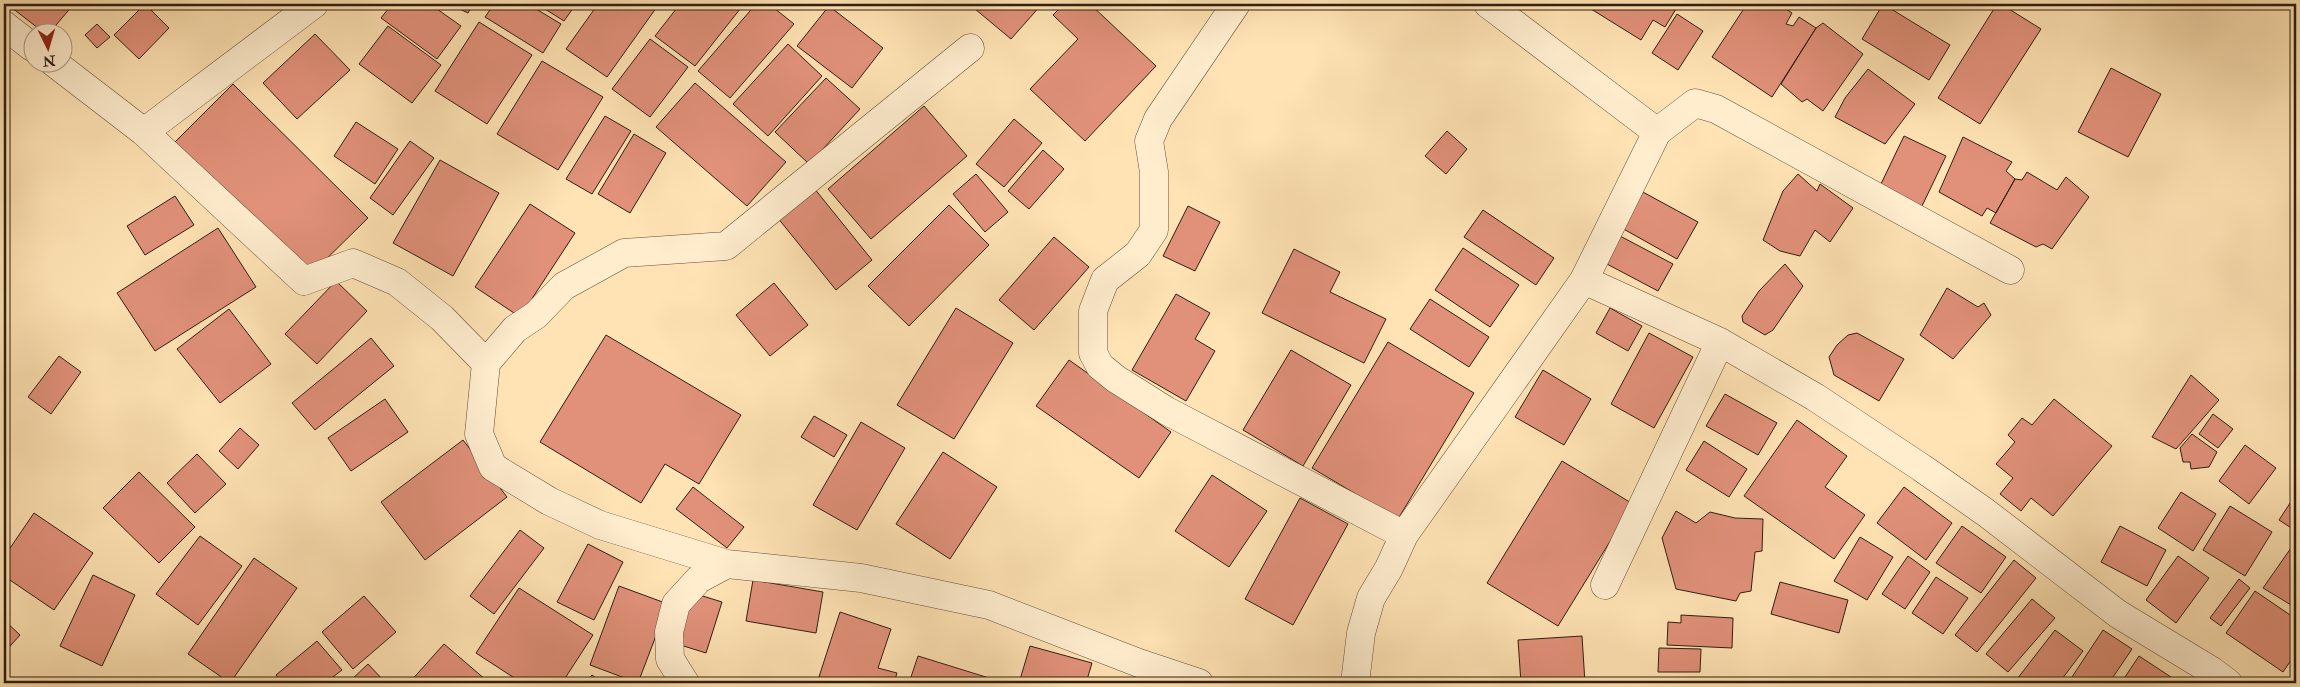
<svg xmlns="http://www.w3.org/2000/svg" width="2300" height="687" font-family="'IM FELL Double Pica',serif">
<style>
.building{fill:#e1917a;stroke:#301e11}
.lines{fill:none;stroke-linecap:round;stroke-linejoin:round}
.minor-casing{stroke:#644f3a;stroke-width:29}
.minor{stroke:#ffedce;stroke-width:28}
</style>
<rect width="100%" height="100%" fill="#ffe3b4"/>
<filter id="stains"><feTurbulence type="fractalNoise" baseFrequency=".004" numOctaves="4"/><feColorMatrix values="0 0 0 0 .2 0 0 0 0 .09 0 0 0 0 .02 0 0 0 .5 -.17"/></filter>
<radialGradient id="worn" r=".72"><stop offset=".6" stop-color="#630" stop-opacity="0"/><stop offset="1" stop-color="#630" stop-opacity=".3"/></radialGradient>
<path class="building" d="M 7,4 L 74,4 L 50,32 L 43,32 Z
M 145,4 L 169,28 L 139,59 L 114,35 Z
M 392,4 L 430,4 L 461,26 L 437,59 L 381,18 Z
M 449,4 L 473,4 L 468,13 Z
M 494,4 L 528,4 L 561,24 L 543,53 L 485,17 Z
M 537,4 L 576,4 L 564,21 Z
M 598,4 L 659,4 L 607,77 L 566,49 Z
M 680,4 L 744,4 L 695,66 L 655,36 Z
M 756,4 L 769,4 L 794,24 L 730,98 L 698,71 Z
M 969,4 L 1042,4 L 1011,39 Z
M 1064,4 L 1090,4 L 1156,66 L 1085,141 L 1030,89 L 1078,39 L 1053,15 Z
M 1583,4 L 1679,4 L 1665,27 L 1653,20 L 1641,40 Z
M 1747,4 L 1779,4 L 1792,13 L 1786,24 L 1793,26 L 1799,17 L 1816,28 L 1772,97 L 1712,57 Z
M 1883,4 L 1950,45 L 1929,80 L 1862,39 Z
M 1997,4 L 2001,4 L 2041,29 L 1980,124 L 1938,98 Z
M 829,6 L 883,48 L 852,88 L 797,46 Z
M 1677,14 L 1703,31 L 1678,70 L 1652,53 Z
M 479,22 L 532,55 L 487,124 L 435,91 Z
M 1823,23 L 1863,54 L 1823,111 L 1807,99 L 1802,102 L 1781,84 L 1816,28 Z
M 97,24 L 110,37 L 97,48 L 85,35 Z
M 388,26 L 441,65 L 412,103 L 359,64 Z
M 315,34 L 350,70 L 297,119 L 263,83 Z
M 650,39 L 688,67 L 650,117 L 612,89 Z
M 788,44 L 822,76 L 768,136 L 733,104 Z
M 542,61 L 603,97 L 558,170 L 497,134 Z
M 2111,68 L 2161,94 L 2128,157 L 2078,132 Z
M 1868,69 L 1915,104 L 1885,144 L 1835,117 L 1845,98 Z
M 826,78 L 860,109 L 809,164 L 775,132 Z
M 695,83 L 786,162 L 747,206 L 656,127 Z
M 233,84 L 368,218 L 305,280 L 170,147 Z
M 924,106 L 967,156 L 871,239 L 828,189 Z
M 605,116 L 631,131 L 592,194 L 566,179 Z
M 1014,119 L 1042,143 L 1004,187 L 976,164 Z
M 356,122 L 398,149 L 375,184 L 334,156 Z
M 1447,131 L 1467,149 L 1446,174 L 1425,156 Z
M 634,134 L 666,153 L 630,213 L 598,194 Z
M 1904,136 L 1946,156 L 1922,206 L 1880,186 Z
M 1963,137 L 2012,162 L 2006,171 L 2015,179 L 1996,213 L 1987,208 L 1982,216 L 1939,192 Z
M 410,141 L 434,158 L 393,215 L 370,198 Z
M 1043,150 L 1064,169 L 1029,209 L 1008,191 Z
M 440,160 L 499,193 L 453,276 L 393,243 Z
M 2027,172 L 2057,190 L 2066,177 L 2089,197 L 2052,249 L 2043,244 L 2036,247 L 1990,223 L 2015,179 L 2022,180 Z
M 976,174 L 1008,212 L 985,232 L 953,194 Z
M 1798,174 L 1817,191 L 1820,184 L 1853,208 L 1830,242 L 1815,230 L 1800,256 L 1780,251 L 1763,240 L 1783,191 Z
M 814,188 L 872,260 L 836,290 L 777,217 Z
M 1641,191 L 1698,222 L 1677,259 L 1620,227 Z
M 175,196 L 194,225 L 145,255 L 127,226 Z
M 530,204 L 575,233 L 520,317 L 475,287 Z
M 949,205 L 989,245 L 909,326 L 868,286 Z
M 1188,206 L 1220,222 L 1195,271 L 1163,256 Z
M 1483,210 L 1554,258 L 1536,285 L 1464,237 Z
M 218,228 L 256,287 L 155,351 L 117,293 Z
M 1620,236 L 1673,264 L 1658,291 L 1605,263 Z
M 1054,237 L 1089,267 L 1034,330 L 999,300 Z
M 1463,248 L 1519,285 L 1490,327 L 1435,290 Z
M 1294,249 L 1340,272 L 1330,292 L 1386,319 L 1364,363 L 1262,313 Z
M 1785,264 L 1803,286 L 1773,330 L 1765,335 L 1743,322 L 1742,316 L 1759,291 Z
M 336,281 L 367,311 L 317,364 L 285,334 Z
M 774,283 L 808,325 L 770,356 L 736,315 Z
M 1947,288 L 1978,307 L 1984,303 L 1991,315 L 1953,359 L 1920,335 Z
M 1176,294 L 1210,313 L 1195,339 L 1215,351 L 1186,401 L 1132,370 Z
M 1430,299 L 1489,337 L 1469,367 L 1410,329 Z
M 956,308 L 1013,343 L 954,439 L 897,405 Z
M 1610,308 L 1642,326 L 1628,351 L 1596,333 Z
M 229,309 L 271,364 L 220,403 L 177,349 Z
M 1649,333 L 1693,357 L 1654,428 L 1611,404 Z
M 1857,333 L 1904,359 L 1879,401 L 1834,375 L 1829,357 L 1837,345 L 1848,335 Z
M 606,335 L 741,415 L 699,484 L 665,464 L 641,503 L 540,442 Z
M 371,338 L 394,366 L 315,430 L 292,403 Z
M 1388,342 L 1474,393 L 1398,519 L 1312,468 Z
M 1291,350 L 1351,385 L 1303,466 L 1243,430 Z
M 59,356 L 81,372 L 51,414 L 28,397 Z
M 1069,360 L 1171,432 L 1139,478 L 1036,406 Z
M 1543,370 L 1591,399 L 1564,445 L 1515,417 Z
M 2191,375 L 2219,400 L 2176,449 L 2152,437 Z
M 1725,394 L 1777,423 L 1758,455 L 1706,426 Z
M 385,399 L 408,432 L 351,471 L 328,438 Z
M 2054,399 L 2112,446 L 2053,516 L 2031,498 L 2021,511 L 2000,494 L 2013,478 L 1996,464 L 2015,442 L 2008,435 L 2022,418 L 2032,425 Z
M 2213,414 L 2233,429 L 2218,448 L 2199,434 Z
M 814,416 L 847,435 L 834,457 L 801,437 Z
M 1797,420 L 1847,456 L 1825,487 L 1865,515 L 1834,559 L 1744,496 Z
M 861,422 L 905,448 L 857,530 L 813,505 Z
M 240,428 L 259,445 L 238,469 L 219,451 Z
M 2192,434 L 2217,452 L 2209,467 L 2191,469 L 2190,462 L 2183,462 L 2180,448 Z
M 463,440 L 507,497 L 425,560 L 381,502 Z
M 1704,441 L 1747,469 L 1729,497 L 1686,470 Z
M 2245,445 L 2276,468 L 2249,504 L 2219,481 Z
M 943,452 L 997,487 L 950,559 L 896,524 Z
M 197,454 L 226,484 L 195,513 L 167,483 Z
M 1562,461 L 1633,504 L 1558,626 L 1487,583 Z
M 139,472 L 195,527 L 159,563 L 103,508 Z
M 1212,475 L 1267,511 L 1229,567 L 1175,531 Z
M 693,487 L 744,527 L 727,548 L 676,509 Z
M 1904,487 L 1952,523 L 1926,560 L 1877,523 Z
M 2181,492 L 2216,514 L 2193,551 L 2158,528 Z
M 2296,494 L 2296,531 L 2279,520 Z
M 1300,498 L 1348,524 L 1293,625 L 1245,599 Z
M 2230,506 L 2272,532 L 2245,576 L 2203,550 Z
M 1676,511 L 1696,523 L 1710,512 L 1735,518 L 1763,519 L 1762,551 L 1755,552 L 1751,591 L 1740,593 L 1736,601 L 1676,589 L 1662,538 Z
M 34,513 L 93,553 L 54,610 L 4,576 L 4,557 Z
M 1962,526 L 2006,557 L 1981,593 L 1936,563 Z
M 2120,526 L 2166,550 L 2147,586 L 2101,562 Z
M 520,530 L 544,548 L 494,614 L 470,596 Z
M 200,536 L 242,566 L 198,625 L 156,594 Z
M 1860,537 L 1893,557 L 1867,600 L 1834,581 Z
M 588,544 L 623,562 L 594,620 L 557,602 Z
M 2291,548 L 2296,552 L 2296,608 L 2263,588 Z
M 1908,556 L 1930,572 L 1905,609 L 1882,594 Z
M 2178,556 L 2209,578 L 2176,623 L 2146,600 Z
M 254,558 L 297,588 L 230,683 L 188,654 Z
M 2014,560 L 2036,578 L 1977,652 L 1955,635 Z
M 93,575 L 135,595 L 102,666 L 60,646 Z
M 1936,577 L 1968,598 L 1943,634 L 1912,613 Z
M 2239,579 L 2250,588 L 2221,626 L 2210,618 Z
M 753,580 L 823,592 L 816,633 L 746,621 Z
M 1780,582 L 1848,600 L 1839,633 L 1771,614 Z
M 619,586 L 668,604 L 638,683 L 590,665 Z
M 519,588 L 593,635 L 562,683 L 522,683 L 476,653 Z
M 2255,591 L 2296,619 L 2296,653 L 2283,672 L 2226,633 Z
M 690,592 L 722,602 L 706,653 L 674,643 Z
M 364,596 L 396,632 L 353,669 L 322,632 Z
M 2032,599 L 2055,618 L 2008,672 L 1986,654 Z
M 840,612 L 891,629 L 878,668 L 897,673 L 894,683 L 817,683 Z
M 1681,615 L 1733,618 L 1732,648 L 1667,645 L 1668,622 L 1681,623 Z
M 4,620 L 20,635 L 4,653 Z
M 2055,630 L 2083,651 L 2059,683 L 2014,683 Z
M 2103,630 L 2132,649 L 2109,683 L 2068,683 Z
M 1582,636 L 1585,683 L 1521,683 L 1518,640 Z
M 317,641 L 342,670 L 325,683 L 282,683 L 276,675 Z
M 444,644 L 486,680 L 483,683 L 409,683 Z
M 1030,646 L 1092,663 L 1086,683 L 1019,683 Z
M 1659,648 L 1701,649 L 1700,672 L 1658,672 Z
M 918,656 L 1002,682 L 1002,683 L 909,683 Z
M 2139,656 L 2177,681 L 2176,683 L 2121,683 Z
M 368,664 L 386,683 L 348,683 Z
M 592,675 L 603,683 L 586,683 Z"/>
<g class="lines">
<defs>
<path id="minor" d="M 1236,4 L 1158,119 L 1149,141 L 1154,172 L 1154,230 L 1138,254 L 1105,280 L 1093,311 L 1093,353 L 1100,366 L 1116,379 L 1167,411 L 1404,535
M 1488,4 L 1657,132
M 4,25 L 32,47
M 53,62 L 144,132 L 304,281 L 353,263 L 397,282 L 442,318 L 486,363 L 479,434 L 493,467 L 549,501 L 600,525 L 727,564 L 861,578 L 989,605 L 1139,663 L 1199,683
M 144,132 L 314,4
M 1584,280 L 1720,342 L 1815,397 L 1922,468 L 1985,512 L 2118,614 L 2212,671 L 2228,683
M 486,363 L 515,329 L 536,315 L 564,286 L 624,253 L 726,246 L 970,48
M 1605,585 L 1720,342
M 685,683 L 670,659 L 669,632 L 676,604 L 699,579 L 727,564
M 1355,683 L 1361,633 L 1371,598 L 1389,568 L 1404,535 L 1584,280 L 1657,132 L 1695,103 L 1716,109 L 2010,270"/>
</defs>
<use href="#minor" class="minor-casing"/>
<use href="#minor" class="minor"/>
</g>
<rect width="2300" height="687" fill="none" stroke="#ffe3b4" stroke-width="20"/>
<rect x="5" y="5" width="2290" height="677" fill="none" stroke="#301e11" stroke-width="2.5"/>
<rect x="10" y="10" width="2280" height="667" fill="none" stroke="#301e11"/>
<g transform="translate(48 48) rotate(175)"><circle r="24" fill="#ffedce" stroke="#ac9a82"/>
<path d="M0-4L9 19L0 12L-9 19Z" fill="#8f2418"/>
<text y="-8" font-size="14" font-weight="bold" text-anchor="middle" fill="#301e11">N</text>
</g>
<rect width="100%" height="100%" filter="url(#stains)"/>
<rect width="100%" height="100%" fill="url(#worn)"/>
</svg>
